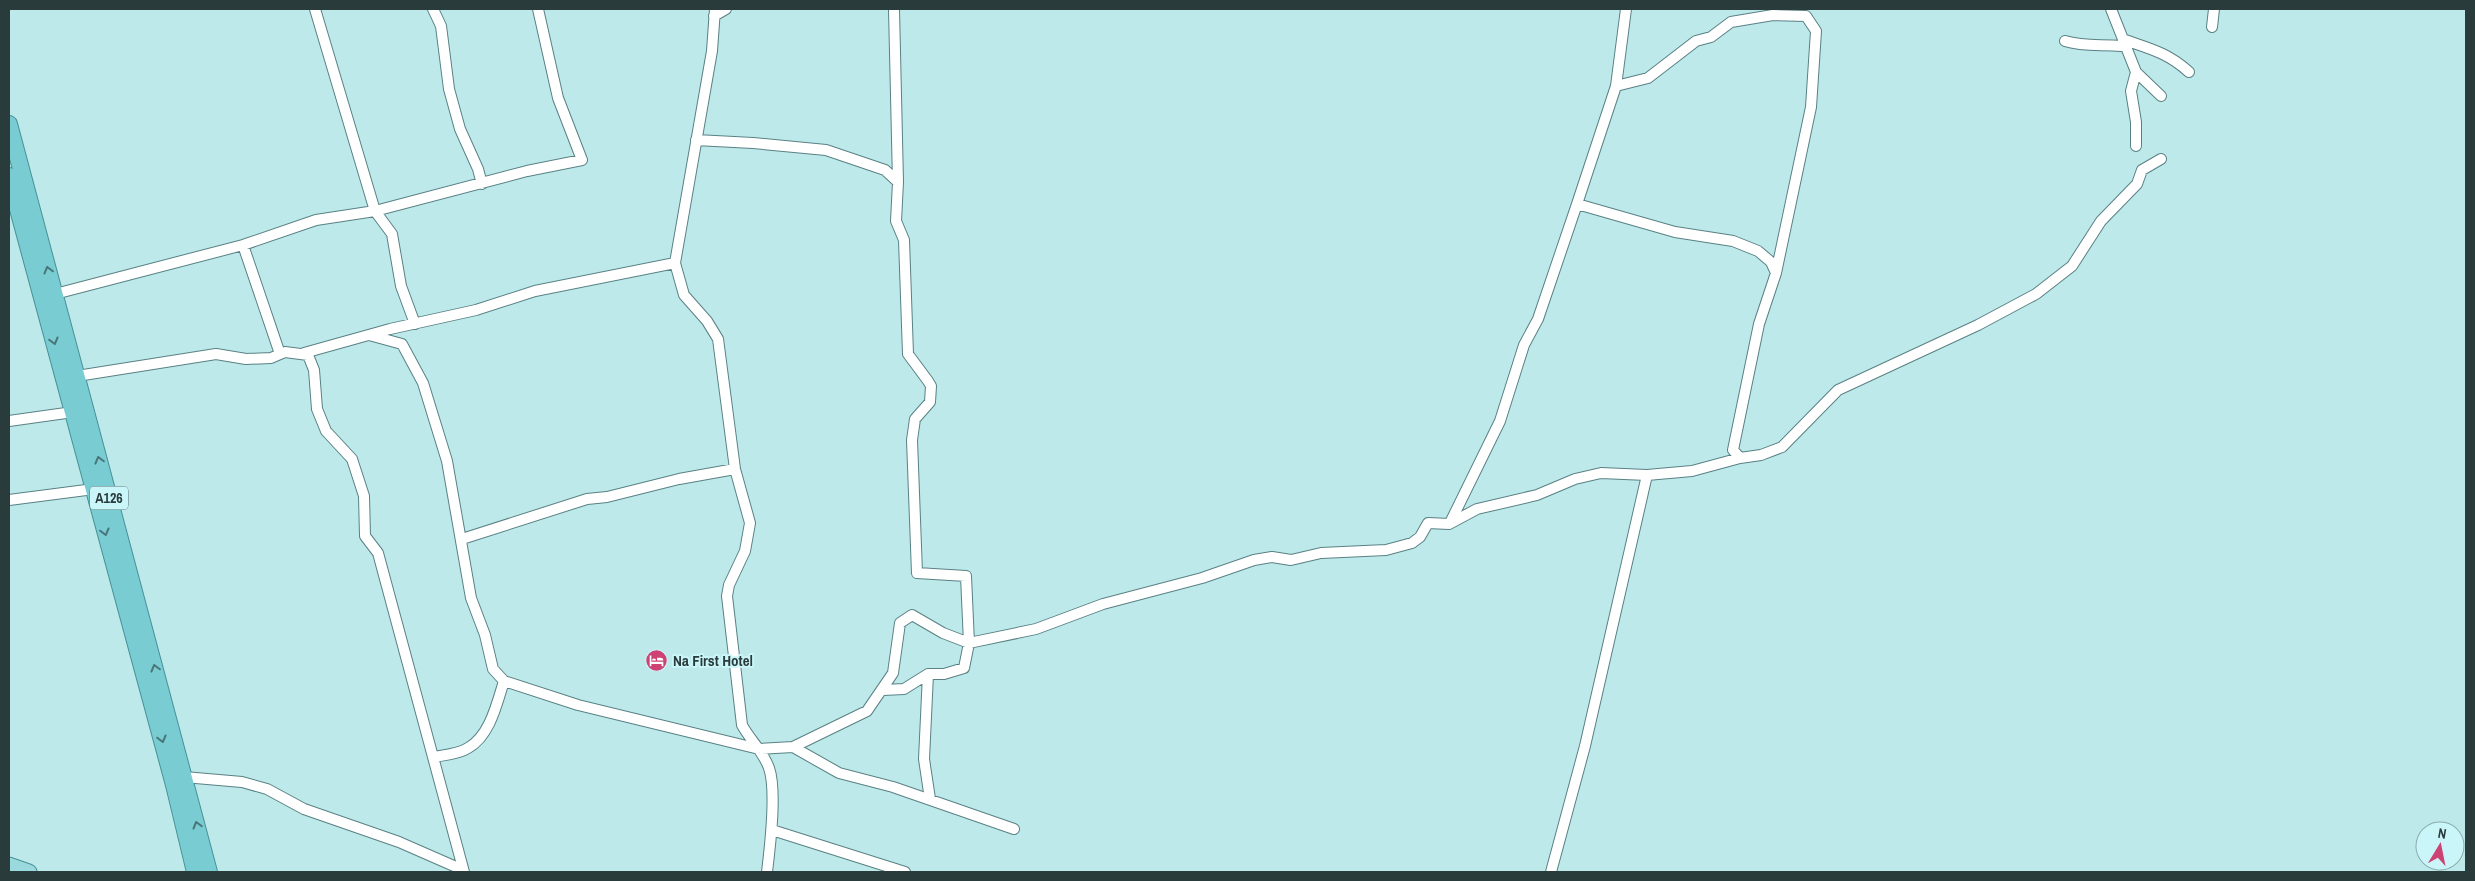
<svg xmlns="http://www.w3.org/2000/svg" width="2475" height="881" font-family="'Archivo Narrow',sans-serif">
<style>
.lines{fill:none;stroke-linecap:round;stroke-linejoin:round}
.minor-casing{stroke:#598184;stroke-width:12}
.primary-casing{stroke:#479196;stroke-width:17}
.trunk-casing{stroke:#479196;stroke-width:18}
.minor{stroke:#fff;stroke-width:10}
.primary{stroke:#9ad9dd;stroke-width:15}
.trunk{stroke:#78ccd2;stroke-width:16}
.oneway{stroke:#497578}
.labels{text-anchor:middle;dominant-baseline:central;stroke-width:4;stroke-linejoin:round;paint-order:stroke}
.shield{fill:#cbf6f9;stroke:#5a7375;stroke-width:1}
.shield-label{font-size:14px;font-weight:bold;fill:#2a3b3c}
.poi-label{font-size:15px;font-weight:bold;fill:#2a3b3c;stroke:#cbf6f9;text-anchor:start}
</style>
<rect width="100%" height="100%" fill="#bee9eb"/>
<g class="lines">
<defs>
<path id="minor" d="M 433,9 L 441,26 L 449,89 L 460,129 L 478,169 L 482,184
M 715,9 L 712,51 L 675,263 L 684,295 L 707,321 L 718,339 L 735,469 L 750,523 L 745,551 L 729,585 L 727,596 L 742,725 C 750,740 763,751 769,768 C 777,791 770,847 767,872
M 894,9 L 898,182
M 2111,9 L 2136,72 L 2161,96
M 714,16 L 726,9
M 2212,27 L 2214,9
M 2065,41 C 2084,47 2102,44 2121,46 L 2125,40 C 2151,49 2168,53 2189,72
M 2136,72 L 2131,91 L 2136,122 L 2136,146
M 1616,86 L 1648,78 L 1696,41 L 1711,37 L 1731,22 L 1773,15 L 1806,16 L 1816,31 L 1811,107 L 1776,273
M 696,140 L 753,143 L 826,150 L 885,170 L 898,182 L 896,221 L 904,240 L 908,354 L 928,381 L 931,386 L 930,402 L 915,419 L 912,440 L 917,573 L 966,576 L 969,643 L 964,668 L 944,674 L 928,674 L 904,689 L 883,690
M 1577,204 L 1675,232 L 1733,241 L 1758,251 L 1771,262 L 1776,273 L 1759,324 L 1733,450 L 1740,458
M 243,245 L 280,354
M 55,294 L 243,245 L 316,220 L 375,211 L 315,9
M 415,324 L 401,286 L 392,234 L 375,211 L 527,171 L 582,160 L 558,98 L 538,9
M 369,335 L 402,344 L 423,383 L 447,461 L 471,598 L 485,635 L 493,669 L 504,681 L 578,705 L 759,749 L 793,747 L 867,711 L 893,673 L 900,623 L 912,615 L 943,633 L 969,643 L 1036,629 L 1103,604 L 1202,578 L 1254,560 L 1272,557 L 1291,560 L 1321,553 L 1386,550 L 1412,543 L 1420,537 L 1428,523 L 1449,524 L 1477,509 L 1537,495 L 1575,479 L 1601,473 L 1647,475
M 304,353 L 390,329 L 476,310 L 535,291 L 675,263
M 77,376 L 216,354 L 246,359 L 271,358 L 285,352 L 308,355 L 314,370 L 317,409 L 326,431 L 352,459 L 364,496 L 365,536 L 378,553 L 464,872
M 9,421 L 73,412
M 9,500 L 94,489
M 1450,523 L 1500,421 L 1524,345 L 1538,319 L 1577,204 L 1616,86 L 1626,9
M 462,539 L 587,499 L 607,497 L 679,479 L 735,469
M 928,674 L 924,759 L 930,799
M 793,747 L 839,773 L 893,787 L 1014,829
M 434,757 C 444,755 459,754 468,748 C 490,736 497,703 504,681
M 184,777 L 242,782 L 267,789 L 304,809 L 399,842 L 463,870
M 772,830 L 905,872
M 1551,872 L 1585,746 L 1647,475 L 1692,471 L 1740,458 L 1761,455 L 1782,447 L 1838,390 L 1978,325 L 2036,294 L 2072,266 L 2101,221 L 2137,184 L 2142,170 L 2161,159"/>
<path id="primary" d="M 9,865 L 29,872"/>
<path id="trunk" d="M 9,124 L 209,872
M 9,176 L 174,785 L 195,872"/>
</defs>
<use href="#minor" class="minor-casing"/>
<use href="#primary" class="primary-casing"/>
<use href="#trunk" class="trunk-casing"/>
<use href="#minor" class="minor"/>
<use href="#primary" class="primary"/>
<use href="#trunk" class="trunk"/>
</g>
<defs><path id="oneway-chevron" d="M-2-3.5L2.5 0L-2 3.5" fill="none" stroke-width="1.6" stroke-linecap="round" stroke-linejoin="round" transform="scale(1.25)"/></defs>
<g class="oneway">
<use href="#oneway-chevron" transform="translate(48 270) rotate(-105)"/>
<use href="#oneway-chevron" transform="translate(54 341) rotate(75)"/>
<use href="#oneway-chevron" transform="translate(99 460) rotate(-105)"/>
<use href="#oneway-chevron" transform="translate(105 532) rotate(75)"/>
<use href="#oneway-chevron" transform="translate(155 668) rotate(-105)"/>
<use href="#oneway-chevron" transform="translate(162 739) rotate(75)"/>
<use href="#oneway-chevron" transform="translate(197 825) rotate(-106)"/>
</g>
<defs>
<symbol id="hotel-disc" viewBox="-11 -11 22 22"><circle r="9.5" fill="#cd4173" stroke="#cbf6f9"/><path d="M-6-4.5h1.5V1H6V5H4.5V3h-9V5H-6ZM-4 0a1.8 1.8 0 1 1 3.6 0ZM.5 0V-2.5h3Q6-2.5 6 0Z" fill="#fff"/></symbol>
</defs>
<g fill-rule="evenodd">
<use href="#hotel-disc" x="644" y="648" width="25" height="25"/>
</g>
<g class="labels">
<rect class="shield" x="90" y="486.5" width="38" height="23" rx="4"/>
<g class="shield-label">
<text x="109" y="498">A126</text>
</g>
<g class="poi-label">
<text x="673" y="660">Na First Hotel</text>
</g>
</g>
<rect width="2475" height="881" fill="none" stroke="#2a3b3c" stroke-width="20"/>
<g transform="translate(2440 846) rotate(10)"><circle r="24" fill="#cbf6f9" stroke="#8babad"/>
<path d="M0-4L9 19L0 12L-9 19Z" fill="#cd4173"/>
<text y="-8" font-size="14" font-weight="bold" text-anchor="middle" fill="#2a3b3c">N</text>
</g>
</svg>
